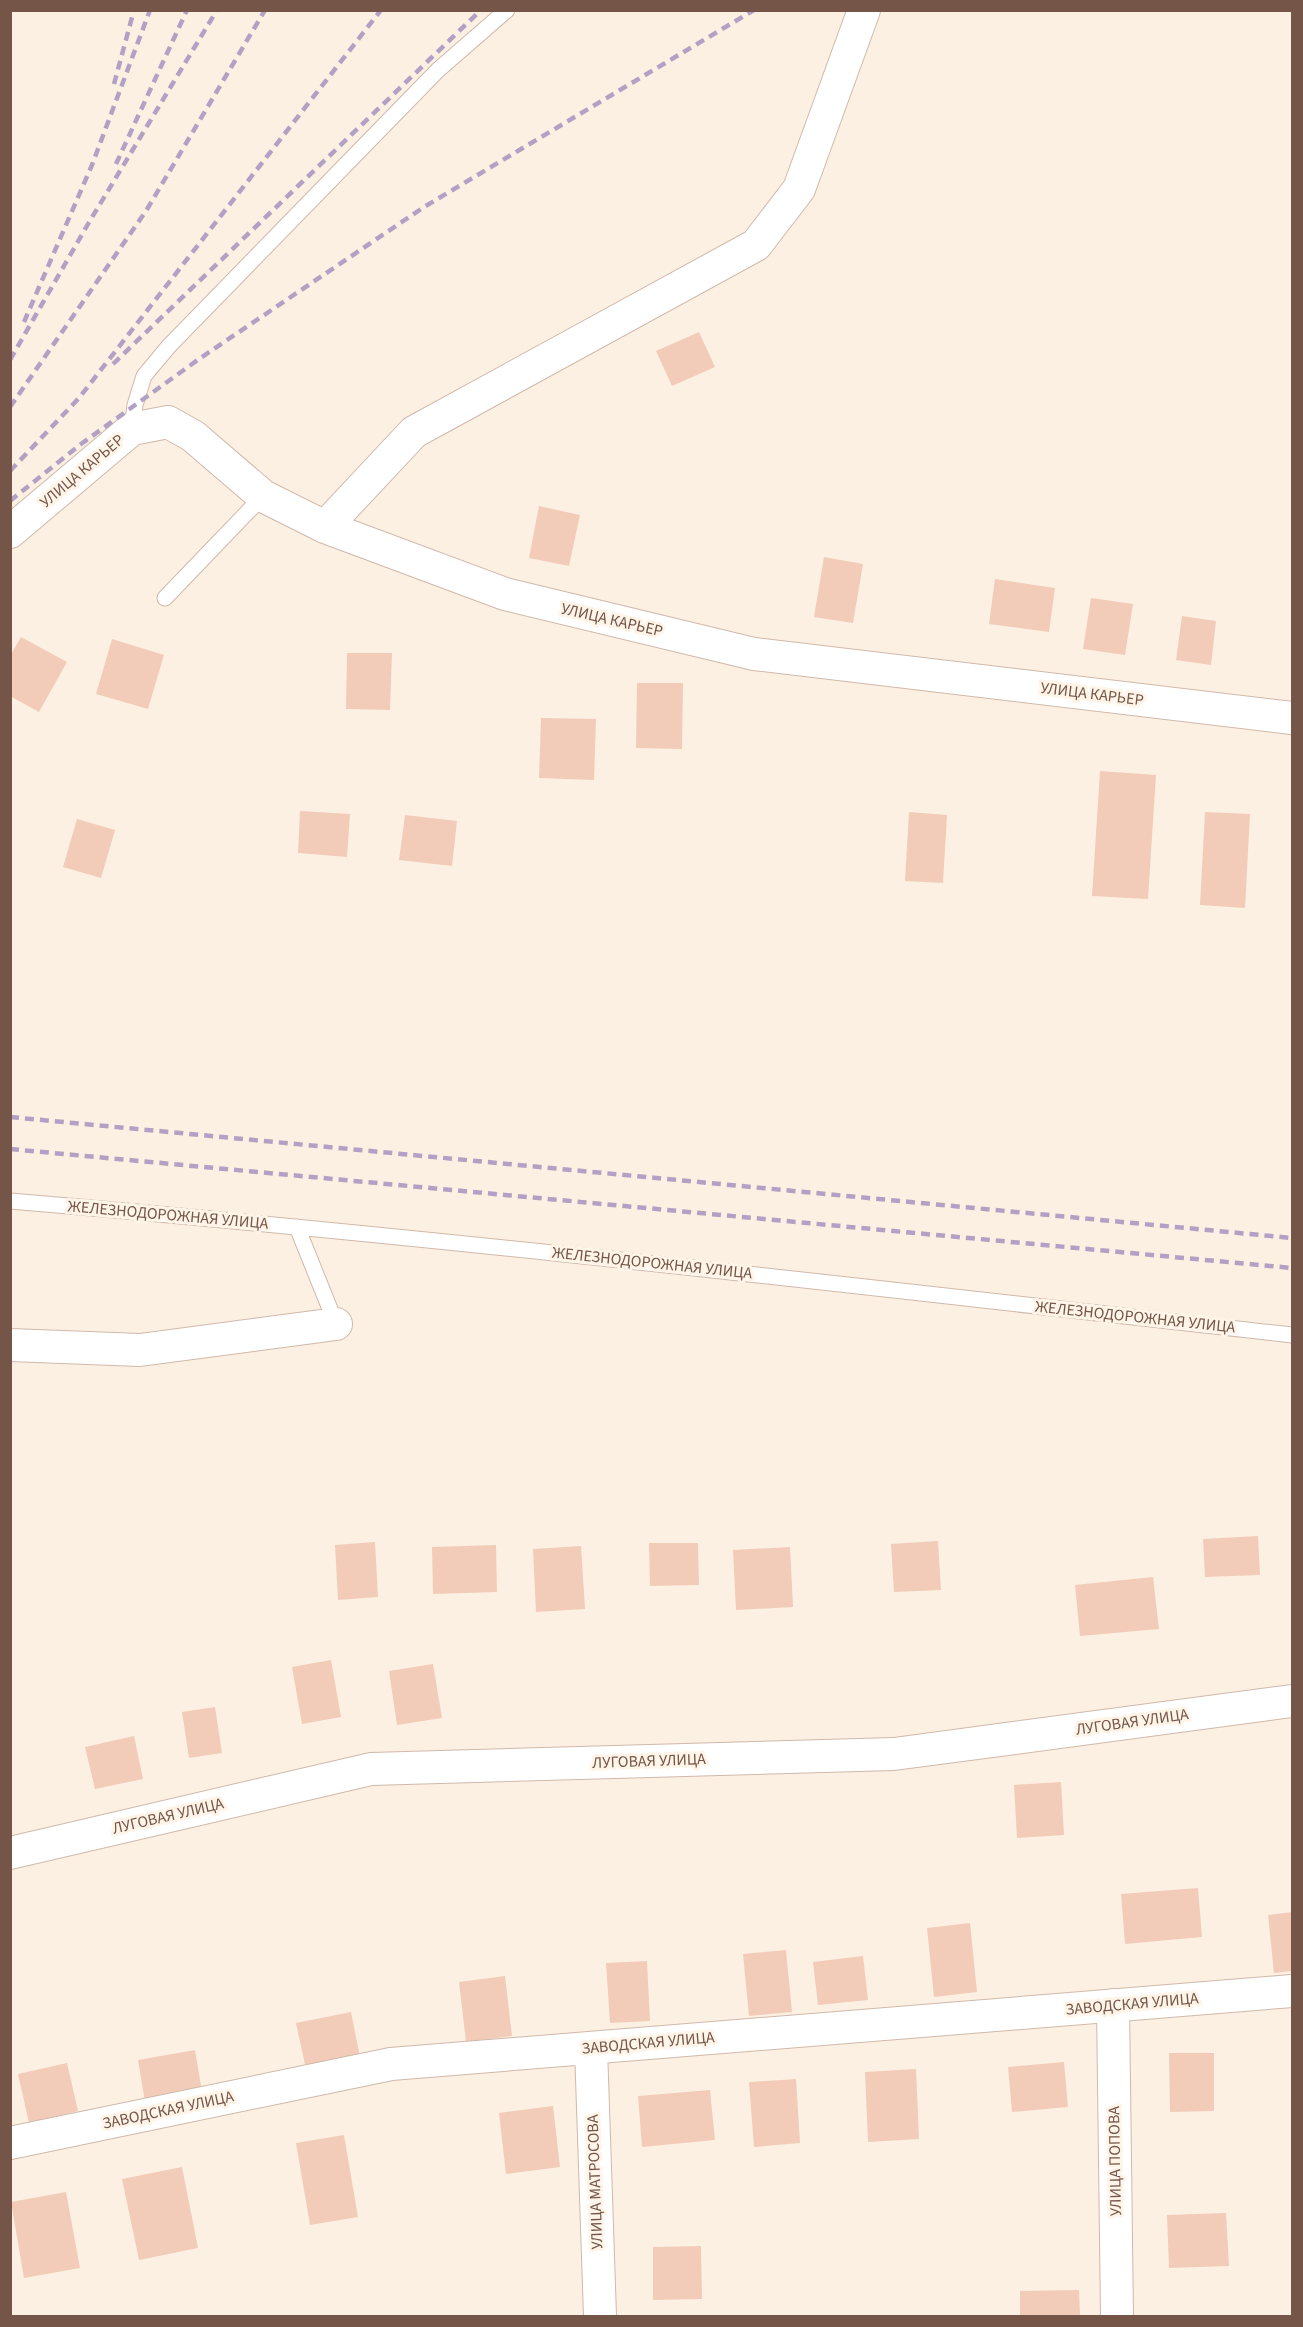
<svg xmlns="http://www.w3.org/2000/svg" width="1303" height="2327" font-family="'Source Sans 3',sans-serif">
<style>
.building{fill:#f2ccb9}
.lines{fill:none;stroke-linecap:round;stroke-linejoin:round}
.service-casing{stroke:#cfb9ab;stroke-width:17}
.minor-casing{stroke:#cfb9ab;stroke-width:34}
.service{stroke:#fff;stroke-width:15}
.minor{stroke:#fff;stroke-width:32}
.rail{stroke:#b2a1c5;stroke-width:4.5;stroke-dasharray:9 6;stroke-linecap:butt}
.labels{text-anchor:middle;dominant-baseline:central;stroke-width:6;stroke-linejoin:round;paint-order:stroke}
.street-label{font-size:16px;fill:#745548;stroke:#fff4e8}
</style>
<rect width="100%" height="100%" fill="#fcf0e2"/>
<path class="building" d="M 699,332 L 715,367 L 672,386 L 656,351 Z
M 539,506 L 580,515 L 569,566 L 529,558 Z
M 824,557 L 863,564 L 853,623 L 814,617 Z
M 995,579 L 1055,588 L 1049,632 L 989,624 Z
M 1091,598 L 1133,604 L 1125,655 L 1083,649 Z
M 1182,616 L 1216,621 L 1211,665 L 1176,660 Z
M 21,637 L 67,662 L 39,712 L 10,696 L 10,656 Z
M 112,639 L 164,655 L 148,709 L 96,694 Z
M 347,653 L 392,653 L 390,710 L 346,709 Z
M 637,683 L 683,683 L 682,749 L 636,748 Z
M 541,718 L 596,719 L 594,780 L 539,778 Z
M 1100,771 L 1156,775 L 1148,899 L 1092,896 Z
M 300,811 L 350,814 L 347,857 L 298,853 Z
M 909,812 L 947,815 L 943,883 L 905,881 Z
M 1205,812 L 1250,814 L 1245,908 L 1200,905 Z
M 405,815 L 457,821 L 452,866 L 399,860 Z
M 77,819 L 115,830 L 101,878 L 63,867 Z
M 1258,1536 L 1260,1575 L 1205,1577 L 1203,1539 Z
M 938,1541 L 941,1590 L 894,1592 L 891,1544 Z
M 375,1542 L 378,1597 L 338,1600 L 335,1545 Z
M 649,1543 L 698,1543 L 699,1585 L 650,1586 Z
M 496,1545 L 497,1592 L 433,1594 L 432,1547 Z
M 581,1546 L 585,1609 L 536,1612 L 533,1549 Z
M 790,1547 L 793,1607 L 736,1610 L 733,1550 Z
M 1153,1577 L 1159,1629 L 1080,1636 L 1075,1585 Z
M 331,1660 L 341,1717 L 302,1724 L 292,1667 Z
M 433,1664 L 442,1718 L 397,1725 L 389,1671 Z
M 215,1707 L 222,1753 L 189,1758 L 182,1712 Z
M 134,1736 L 143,1779 L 95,1789 L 85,1747 Z
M 1061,1782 L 1064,1835 L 1017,1838 L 1014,1785 Z
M 1198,1888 L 1202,1937 L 1125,1944 L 1121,1894 Z
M 1292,1912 L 1292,1971 L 1274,1973 L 1268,1915 Z
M 970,1923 L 977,1992 L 934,1997 L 927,1928 Z
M 786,1950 L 792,2012 L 749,2016 L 743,1954 Z
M 863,1956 L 868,2000 L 818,2005 L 813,1962 Z
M 647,1961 L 650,2021 L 610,2023 L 606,1963 Z
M 505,1976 L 512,2036 L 466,2042 L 459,1982 Z
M 351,2012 L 360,2057 L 306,2069 L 296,2023 Z
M 195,2050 L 202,2092 L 145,2102 L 138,2060 Z
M 1169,2053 L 1214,2053 L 1214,2111 L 1170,2112 Z
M 1064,2062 L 1068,2107 L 1012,2112 L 1008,2067 Z
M 67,2063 L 78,2111 L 29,2123 L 18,2074 Z
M 916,2069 L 919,2139 L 868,2142 L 865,2072 Z
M 796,2079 L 800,2143 L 754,2147 L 749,2082 Z
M 710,2090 L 715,2140 L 642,2147 L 638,2096 Z
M 553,2106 L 560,2167 L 506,2174 L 499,2113 Z
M 344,2135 L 358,2217 L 310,2225 L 296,2143 Z
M 182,2167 L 198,2248 L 139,2260 L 122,2179 Z
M 66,2192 L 80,2268 L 24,2278 L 11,2202 Z
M 1226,2213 L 1229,2266 L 1169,2268 L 1167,2215 Z
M 701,2246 L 702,2299 L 653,2300 L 653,2247 Z
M 1079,2290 L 1080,2316 L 1020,2316 L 1020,2291 Z"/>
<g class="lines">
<defs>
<path id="service" d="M 132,429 L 135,405 L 144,376 L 169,346 L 438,70 L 507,10
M 165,598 L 263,496
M 10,1201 C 439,1237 866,1287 1292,1335
M 297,1227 L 336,1324"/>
<path id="minor" d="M 325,527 L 414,432 L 756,245 L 799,189 L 864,10
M 10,532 L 132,429 L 168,422 L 193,436 L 263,496 L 325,527 L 505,594 L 754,654 L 1292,718
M 10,1345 L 140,1350 L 336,1324
M 10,1853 L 371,1769 L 894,1754 L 1292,1701
M 1113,2005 L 1117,2316
M 591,2048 L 600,2316
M 10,2143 L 391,2064 L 1292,1991"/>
</defs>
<use href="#service" class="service-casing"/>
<use href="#minor" class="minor-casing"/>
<use href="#service" class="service"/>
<use href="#minor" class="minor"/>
<path class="rail" d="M 114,84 L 134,10
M 116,164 L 187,10
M 24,322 L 92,165 L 150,10
M 10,360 L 88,224 L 217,10
M 113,364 L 481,10
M 10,407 L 146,211 L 265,10
M 10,471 L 79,398 L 381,10
M 10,501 L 81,444 L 199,359 L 424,207 L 754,10
M 10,1117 L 1292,1238
M 10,1149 L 1292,1268"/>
</g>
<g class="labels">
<g class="street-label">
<text transform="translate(82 471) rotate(-40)">УЛИЦА КАРЬЕР</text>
<text transform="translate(612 620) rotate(13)">УЛИЦА КАРЬЕР</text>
<text transform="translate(1092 694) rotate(7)">УЛИЦА КАРЬЕР</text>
<text transform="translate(168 1215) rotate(5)">ЖЕЛЕЗНОДОРОЖНАЯ УЛИЦА</text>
<text transform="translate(652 1263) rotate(6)">ЖЕЛЕЗНОДОРОЖНАЯ УЛИЦА</text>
<text transform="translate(1135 1317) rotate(6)">ЖЕЛЕЗНОДОРОЖНАЯ УЛИЦА</text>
<text transform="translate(1132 1722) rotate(-8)">ЛУГОВАЯ УЛИЦА</text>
<text transform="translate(649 1761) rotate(-2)">ЛУГОВАЯ УЛИЦА</text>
<text transform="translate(168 1816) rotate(-13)">ЛУГОВАЯ УЛИЦА</text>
<text transform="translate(1132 2004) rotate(-5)">ЗАВОДСКАЯ УЛИЦА</text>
<text transform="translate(648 2043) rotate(-5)">ЗАВОДСКАЯ УЛИЦА</text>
<text transform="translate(168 2110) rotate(-12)">ЗАВОДСКАЯ УЛИЦА</text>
<text transform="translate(1115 2161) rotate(-91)">УЛИЦА ПОПОВА</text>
<text transform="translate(595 2182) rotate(-92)">УЛИЦА МАТРОСОВА</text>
</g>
</g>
<rect width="1303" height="2327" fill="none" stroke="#745548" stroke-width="24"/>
</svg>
